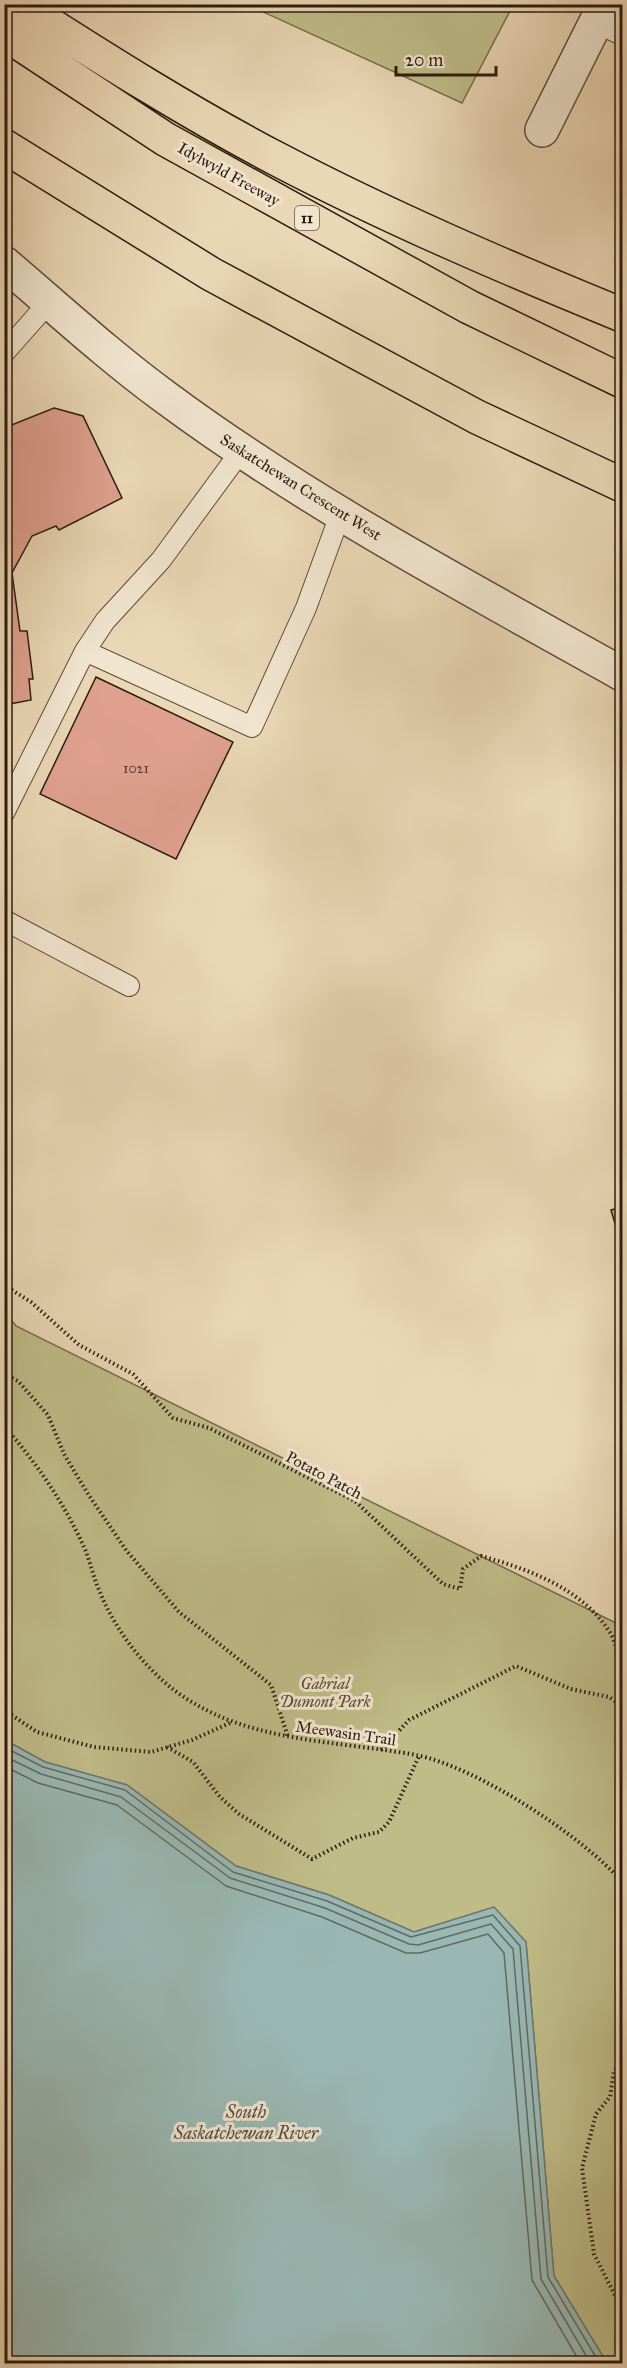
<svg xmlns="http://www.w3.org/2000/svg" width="627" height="2368" font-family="'IM FELL Great Primer',serif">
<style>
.green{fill:#bfbc88;stroke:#766c4c;stroke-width:1.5}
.water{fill:#99b8b4;stroke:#6d7a72;stroke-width:1.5}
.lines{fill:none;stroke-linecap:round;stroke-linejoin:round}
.shore{stroke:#626a62;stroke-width:1.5}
.building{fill:#dfa08f;stroke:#2c1c10;stroke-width:1.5}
.lane-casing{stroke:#5c4b39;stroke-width:22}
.street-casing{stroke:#5c4b39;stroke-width:36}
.highway-casing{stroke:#2c1c10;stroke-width:36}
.path{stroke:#2c1c10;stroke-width:4;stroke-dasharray:1.5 3;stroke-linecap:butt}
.lane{stroke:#f1e5cf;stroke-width:20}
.street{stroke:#f1e5cf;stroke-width:33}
.highway{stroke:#ead7b5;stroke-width:33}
.labels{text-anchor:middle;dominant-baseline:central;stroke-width:6;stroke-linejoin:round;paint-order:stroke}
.number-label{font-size:14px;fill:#593d30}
.shield{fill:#f1e5cf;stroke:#675849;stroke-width:1.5}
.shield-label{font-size:15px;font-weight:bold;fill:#2c1c10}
.street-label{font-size:16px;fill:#2c1c10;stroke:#f1e5cf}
.park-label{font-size:16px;font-style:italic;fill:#584c34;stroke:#f1e5cf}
.water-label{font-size:18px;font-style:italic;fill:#4d4b41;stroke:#f1e5cf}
</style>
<rect width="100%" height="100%" fill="#ead7b5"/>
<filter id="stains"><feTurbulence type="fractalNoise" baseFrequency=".00333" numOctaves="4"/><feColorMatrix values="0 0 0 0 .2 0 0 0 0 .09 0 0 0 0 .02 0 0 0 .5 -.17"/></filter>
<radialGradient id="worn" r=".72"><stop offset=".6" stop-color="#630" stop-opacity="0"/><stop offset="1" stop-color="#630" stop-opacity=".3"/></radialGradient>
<path class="green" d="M 248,5 L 513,5 L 462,103 Z
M 4,1311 L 16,1326 L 622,1626 L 622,2363 L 607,2363 L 554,2276 L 526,1942 L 494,1907 L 414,1932 L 329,1895 L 236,1866 L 127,1785 L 45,1762 L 5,1740 Z"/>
<path class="water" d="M 5,1740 L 45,1762 L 127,1785 L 236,1866 L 329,1895 L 414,1932 L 494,1907 L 526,1942 L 554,2276 L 607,2363 L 5,2363 Z"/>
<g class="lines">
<path class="shore" d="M 4,1747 L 43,1767 L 125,1790 L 233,1872 L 327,1901 L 411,1937 L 493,1915 L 520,1946 L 548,2277 L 600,2364
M 4,1756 L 41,1774 L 121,1797 L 230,1878 L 325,1908 L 409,1944 L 418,1945 L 491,1924 L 513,1949 L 541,2279 L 591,2364
M 4,1766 L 38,1783 L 117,1805 L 226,1886 L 322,1917 L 406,1953 L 420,1953 L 488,1934 L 504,1953 L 532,2280 L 581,2364"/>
</g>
<path class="building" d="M 54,408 L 83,416 L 122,498 L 59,530 L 56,526 L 32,536 L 12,573 L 20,631 L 27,631 L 33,679 L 29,679 L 31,700 L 4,705 L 4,428 Z
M 96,677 L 233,742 L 176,859 L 40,794 Z
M 622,1207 L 622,1247 L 611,1210 Z"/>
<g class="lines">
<defs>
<path id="lane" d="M 595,22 L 622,35
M 4,353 L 50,301
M 85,651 L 252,727 L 306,608 L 340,515
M 4,813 L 85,651 L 105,621 L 161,560 L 241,451
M 4,920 L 129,986"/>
<path id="street" d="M 542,130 L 605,4
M 4,263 C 57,308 109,356 165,397 C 308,503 467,587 622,674"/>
<path id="highway" d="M 18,4 C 104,59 189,113 279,160 C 390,218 507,268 622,315
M 4,33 L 165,139 L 469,307 L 622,381
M 4,146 L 211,274 L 477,417 L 622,485"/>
</defs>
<use href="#lane" class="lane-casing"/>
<use href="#street" class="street-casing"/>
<use href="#highway" class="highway-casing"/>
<path class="path" d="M 4,1285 L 31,1302 L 79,1345 L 133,1374 L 173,1418 L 209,1428 L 355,1501 L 443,1584 L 460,1589 L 463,1569 L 481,1556 C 528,1569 581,1588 609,1631 C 617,1642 617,1658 622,1670
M 4,1374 L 18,1381 L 48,1415 L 64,1454 L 88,1494 L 126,1550 L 179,1612 L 271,1685 L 288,1737
M 4,1426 C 36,1462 64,1503 84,1547 C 90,1561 93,1576 99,1590 C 114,1628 142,1665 174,1690 C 244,1743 334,1740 416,1755 C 475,1766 584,1837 622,1882
M 4,1710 L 37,1732 L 94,1747 L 151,1752 L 192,1740 L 230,1723
M 167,1747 L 193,1762 L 220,1797 L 239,1814 L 312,1859 L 353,1838 L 379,1832 L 389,1822 L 419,1756
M 381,1750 L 409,1720 L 516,1666 L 571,1689 L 609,1697 L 622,1706
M 622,2062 L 614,2071 L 610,2097 L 596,2114 L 582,2168 L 594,2254 L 622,2309"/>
<use href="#lane" class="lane"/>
<use href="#street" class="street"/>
<use href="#highway" class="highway"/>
</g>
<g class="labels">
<g class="number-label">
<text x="136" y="768">1021</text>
</g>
<rect class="shield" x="295" y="206" width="24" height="24" rx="4.5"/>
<g class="shield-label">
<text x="307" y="218">11</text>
</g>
<g class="street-label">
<text transform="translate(229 174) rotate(29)">Idylwyld Freeway</text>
<text transform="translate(301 487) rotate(32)">Saskatchewan Crescent West</text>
<text transform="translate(324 1475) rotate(28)">Potato Patch</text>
<text transform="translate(346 1733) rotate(8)">Meewasin Trail</text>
</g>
<g class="park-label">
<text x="325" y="1683">Gabrial<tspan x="325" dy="18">Dumont Park</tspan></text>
</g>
<g class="water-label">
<text x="246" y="2112">South<tspan x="246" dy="21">Saskatchewan River</tspan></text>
</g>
</g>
<rect width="627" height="2368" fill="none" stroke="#ead7b5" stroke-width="24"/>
<rect x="6" y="6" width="615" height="2356" fill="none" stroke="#2c1c10" stroke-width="3"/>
<rect x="12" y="12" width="603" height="2344" fill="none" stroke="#2c1c10" stroke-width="1.5"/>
<path d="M396 66v9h100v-9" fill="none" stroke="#2c1c10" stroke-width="3"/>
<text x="405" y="66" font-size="18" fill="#2c1c10" stroke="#f1e5cf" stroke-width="4.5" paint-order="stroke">20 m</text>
<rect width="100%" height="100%" filter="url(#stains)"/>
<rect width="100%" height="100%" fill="url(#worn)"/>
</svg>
